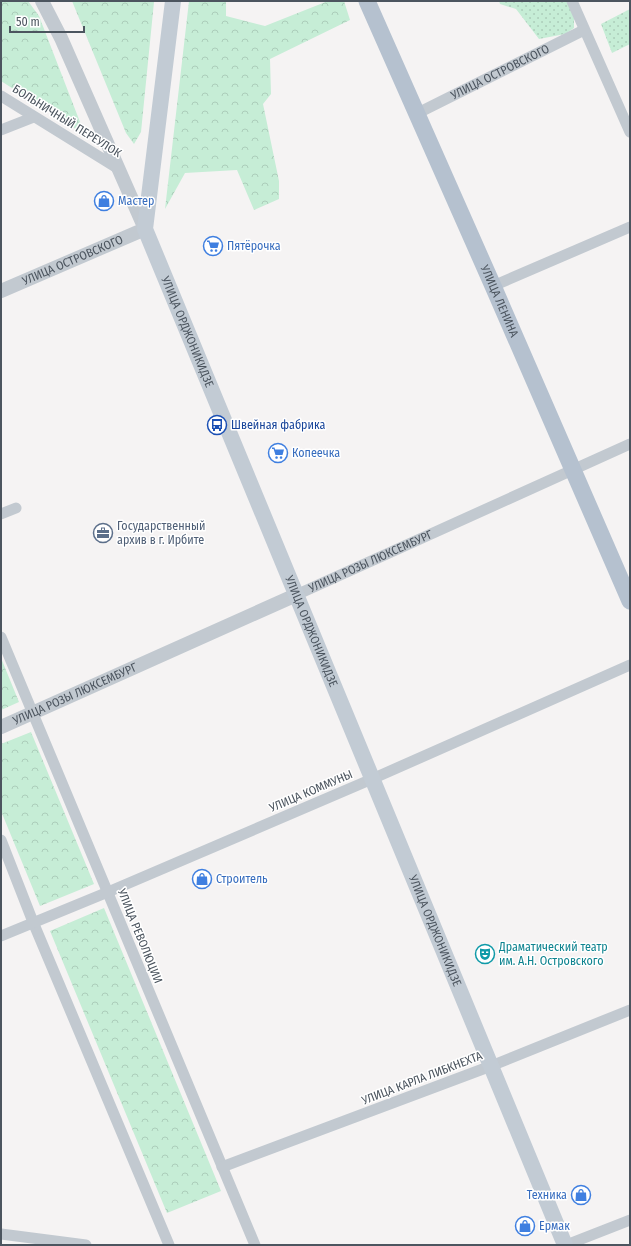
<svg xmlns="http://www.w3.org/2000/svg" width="631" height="1246" font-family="'Fira Sans Condensed',sans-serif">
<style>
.grass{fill:url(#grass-dots)}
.forest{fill:url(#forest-crowns)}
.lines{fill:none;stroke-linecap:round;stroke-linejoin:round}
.minor{stroke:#c2c9d0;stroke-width:11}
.tertiary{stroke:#c2c9d0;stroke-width:14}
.secondary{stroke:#c2cbd4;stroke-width:16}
.primary{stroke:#b5c1cf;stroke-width:17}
.labels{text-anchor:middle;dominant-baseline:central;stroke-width:3;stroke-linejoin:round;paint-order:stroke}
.street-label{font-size:12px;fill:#4c555f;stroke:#fff}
.shop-label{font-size:12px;fill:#366cbe;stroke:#fff;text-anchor:start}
.transit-label{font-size:12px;fill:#164399;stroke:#fff;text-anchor:start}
.service-label{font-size:12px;fill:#4e5e75;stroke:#fff;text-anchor:start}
.culture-label{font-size:12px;fill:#0d838f;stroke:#fff;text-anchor:start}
</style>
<defs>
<pattern id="grass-dots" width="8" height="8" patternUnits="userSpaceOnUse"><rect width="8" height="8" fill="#c6edd6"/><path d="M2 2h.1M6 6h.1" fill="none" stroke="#accdba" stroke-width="1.8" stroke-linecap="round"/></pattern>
<pattern id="forest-crowns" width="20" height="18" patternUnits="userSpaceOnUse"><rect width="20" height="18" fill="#c6edd6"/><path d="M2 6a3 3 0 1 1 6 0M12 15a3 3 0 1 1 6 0" fill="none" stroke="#accdba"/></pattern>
</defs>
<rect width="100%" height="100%" fill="#f5f3f3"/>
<path class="grass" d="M 499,1 L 567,1 L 574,18 L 574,28 L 565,34 L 539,39 L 516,9 L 500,4 Z
M 630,9 L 630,44 L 612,53 L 601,24 Z"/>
<path class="forest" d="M 1,1 L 28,1 L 39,16 L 85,135 L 1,81 Z
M 72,1 L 154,2 L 141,132 L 134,144 L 126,133 Z
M 189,1 L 226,1 L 226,16 L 265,26 L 328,1 L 344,1 L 350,20 L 270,59 L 271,94 L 263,104 L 279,181 L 279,199 L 254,210 L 237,170 L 185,173 L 165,209 Z
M 1,658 L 19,702 L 1,710 Z
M 31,732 L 94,884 L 40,906 L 1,811 L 1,744 Z
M 104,908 L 221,1191 L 167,1213 L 50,931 Z"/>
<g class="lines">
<g class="minor">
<path d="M 572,1 L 630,132"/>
<path d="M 1,96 L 119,169"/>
<path id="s1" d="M 416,114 L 584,30"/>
<path d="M 1,130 L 34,117"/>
<path d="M 493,286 L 630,227"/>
<path d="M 1,514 L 16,508"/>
<path id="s2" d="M 296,595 L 630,444"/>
<path d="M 1,637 L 255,1245"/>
<path d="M 1,840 L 33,922 L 169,1245"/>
<path d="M 1,936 L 108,892 L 372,779 L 630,665"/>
<path d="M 222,1167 L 491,1066 L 630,1010"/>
<path d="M 1,1234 L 86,1245"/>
<path d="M 566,1245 L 630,1220"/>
</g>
<g class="tertiary">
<path id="s3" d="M 1,291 L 145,229 L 61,38 L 42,1"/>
<path id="s4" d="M 1,727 L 296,595"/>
</g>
<path class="secondary" id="s5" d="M 173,1 L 145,229 L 565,1245"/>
<path class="primary" id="s6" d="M 367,1 L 493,286 L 630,601"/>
</g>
<defs>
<symbol id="shop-ring" viewBox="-11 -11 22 22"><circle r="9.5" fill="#fff" stroke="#3f7fe0" stroke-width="1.5"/><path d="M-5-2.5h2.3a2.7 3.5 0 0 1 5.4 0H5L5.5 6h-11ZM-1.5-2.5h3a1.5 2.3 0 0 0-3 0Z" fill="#3f7fe0"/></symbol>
<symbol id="supermarket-ring" viewBox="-11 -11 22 22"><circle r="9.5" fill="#fff" stroke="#3f7fe0" stroke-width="1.5"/><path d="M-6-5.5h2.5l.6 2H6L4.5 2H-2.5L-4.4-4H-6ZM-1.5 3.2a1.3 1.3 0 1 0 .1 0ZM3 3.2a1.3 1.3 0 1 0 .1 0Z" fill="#3f7fe0"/></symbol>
<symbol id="bus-ring" viewBox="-11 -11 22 22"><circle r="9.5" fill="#fff" stroke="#1a4fb4" stroke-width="1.5"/><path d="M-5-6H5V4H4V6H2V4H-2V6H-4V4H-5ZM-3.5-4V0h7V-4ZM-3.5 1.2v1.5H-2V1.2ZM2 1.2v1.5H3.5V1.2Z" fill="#1a4fb4"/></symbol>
<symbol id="office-ring" viewBox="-11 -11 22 22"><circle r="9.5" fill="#fff" stroke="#5c6f8a" stroke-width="1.5"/><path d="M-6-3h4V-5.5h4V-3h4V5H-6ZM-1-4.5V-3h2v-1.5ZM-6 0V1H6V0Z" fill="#5c6f8a"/></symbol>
<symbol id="theatre-ring" viewBox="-11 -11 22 22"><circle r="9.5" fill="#fff" stroke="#0f9aa8" stroke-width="1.5"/><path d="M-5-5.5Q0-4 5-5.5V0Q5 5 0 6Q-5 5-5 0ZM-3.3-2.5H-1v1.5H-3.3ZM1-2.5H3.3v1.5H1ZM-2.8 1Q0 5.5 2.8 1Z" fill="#0f9aa8"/></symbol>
</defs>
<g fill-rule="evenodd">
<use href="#shop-ring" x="93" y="190" width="22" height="22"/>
<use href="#supermarket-ring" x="202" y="235" width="22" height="22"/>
<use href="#bus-ring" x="206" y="414" width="22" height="22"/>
<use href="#supermarket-ring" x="267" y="442" width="22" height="22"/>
<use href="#office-ring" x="92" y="522" width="22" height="22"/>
<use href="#shop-ring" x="191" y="868" width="22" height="22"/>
<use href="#theatre-ring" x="474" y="943" width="22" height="22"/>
<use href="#shop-ring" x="570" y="1184" width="22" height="22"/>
<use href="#shop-ring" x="514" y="1215" width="22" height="22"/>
</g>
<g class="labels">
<g class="street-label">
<text stroke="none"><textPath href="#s1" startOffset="94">УЛИЦА ОСТРОВСКОГО</textPath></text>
<text transform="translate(67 121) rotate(32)">БОЛЬНИЧНЫЙ ПЕРЕУЛОК</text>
<text stroke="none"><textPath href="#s3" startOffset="78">УЛИЦА ОСТРОВСКОГО</textPath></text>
<text stroke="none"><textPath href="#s6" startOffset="328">УЛИЦА ЛЕНИНА</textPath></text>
<text stroke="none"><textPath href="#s5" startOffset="341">УЛИЦА ОРДЖОНИКИДЗЕ</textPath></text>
<text stroke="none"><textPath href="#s2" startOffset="82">УЛИЦА РОЗЫ ЛЮКСЕМБУРГ</textPath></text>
<text stroke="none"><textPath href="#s5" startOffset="665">УЛИЦА ОРДЖОНИКИДЗЕ</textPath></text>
<text stroke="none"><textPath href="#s4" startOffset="81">УЛИЦА РОЗЫ ЛЮКСЕМБУРГ</textPath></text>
<text transform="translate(311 791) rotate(-23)">УЛИЦА КОММУНЫ</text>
<text stroke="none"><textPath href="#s5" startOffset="989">УЛИЦА ОРДЖОНИКИДЗЕ</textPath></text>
<text transform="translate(140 936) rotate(68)">УЛИЦА РЕВОЛЮЦИИ</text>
<text transform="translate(422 1078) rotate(-21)">УЛИЦА КАРЛА ЛИБКНЕХТА</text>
</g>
<g class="shop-label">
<text x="118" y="201">Мастер</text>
<text x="227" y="246">Пятёрочка</text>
<text x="292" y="453">Копеечка</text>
<text x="216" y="879">Строитель</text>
<text x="567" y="1195" text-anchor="end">Техника</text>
<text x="539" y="1226">Ермак</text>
</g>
<g class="transit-label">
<text x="231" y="425">Швейная фабрика</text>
</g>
<g class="service-label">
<text x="117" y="526">Государственный<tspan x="117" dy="14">архив в г. Ирбите</tspan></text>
</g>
<g class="culture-label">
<text x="499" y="947">Драматический театр<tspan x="499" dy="14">им. А.Н. Островского</tspan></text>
</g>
</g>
<rect width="631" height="1246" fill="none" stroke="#4c555f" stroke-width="4"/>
<path d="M10 26v6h74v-6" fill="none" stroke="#4c555f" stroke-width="2"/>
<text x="16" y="26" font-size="12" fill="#4c555f" stroke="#ffffff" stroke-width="3" paint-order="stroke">50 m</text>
</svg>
